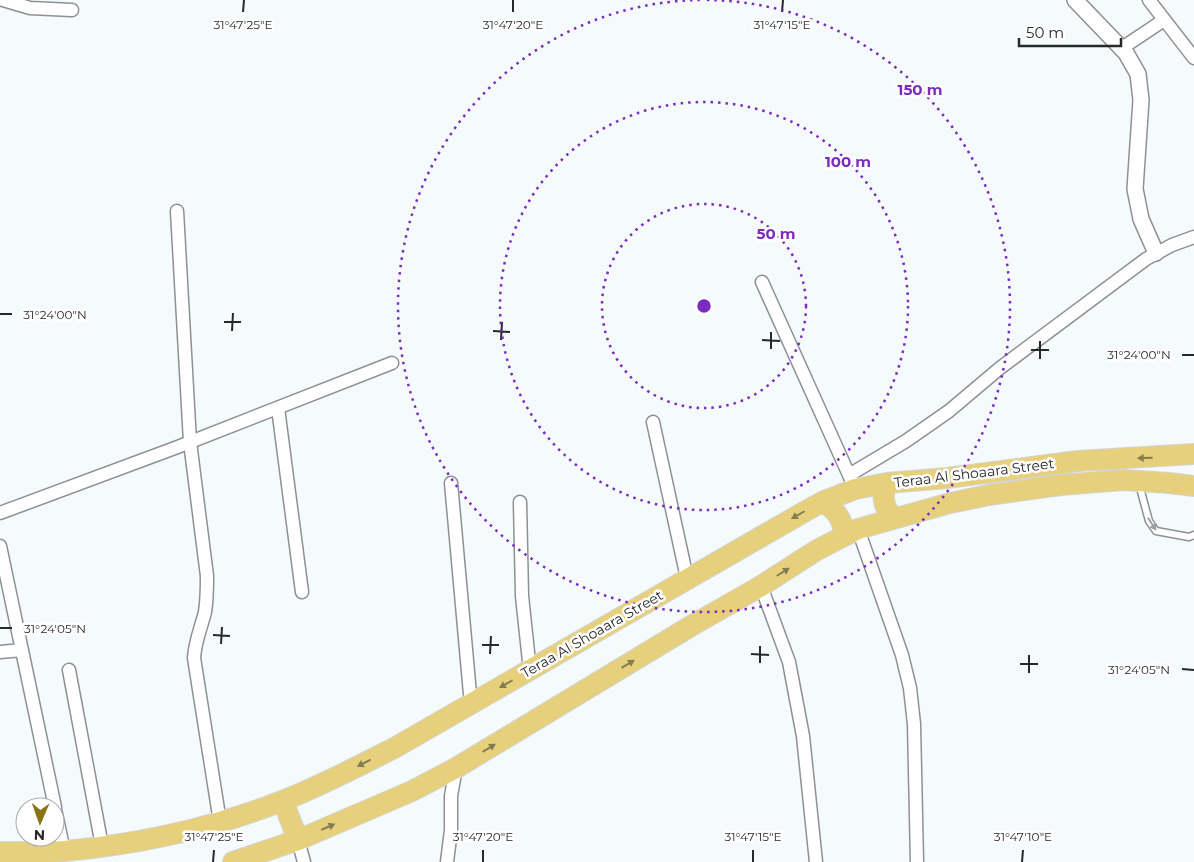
<svg xmlns="http://www.w3.org/2000/svg" width="1194" height="862" font-family="Montserrat,sans-serif">
<style>
.lines{fill:none;stroke-linecap:round;stroke-linejoin:round}
.service-casing{stroke:#8d9194;stroke-width:9}
.minor-casing{stroke:#8d9194;stroke-width:15}
.tertiary-casing{stroke:#8d9194;stroke-width:18}
.trunk-casing{stroke:#d4d4d4;stroke-width:22}
.service{stroke:#fff;stroke-width:6}
.minor{stroke:#fff;stroke-width:12}
.tertiary{stroke:#fff;stroke-width:15}
.trunk{stroke:#e6d07c;stroke-width:20}
.oneway{fill:#867c52}
.oneway2{fill:#9d9e9f}
.ticks{fill:none;stroke:#262829;stroke-width:2}
.ring{fill:none;stroke:#7b2cbf;stroke-width:2.5;stroke-dasharray:2.5 5}
.labels{text-anchor:middle;dominant-baseline:central;stroke-width:5;stroke-linejoin:round;paint-order:stroke}
.street-label{font-size:14px;fill:#262829;stroke:#fff}
.ticks-label{font-size:12px;text-anchor:middle;fill:#262829;stroke:#fff;stroke-width:5;stroke-linejoin:round;paint-order:stroke}
.centre{fill:#7b2cbf;stroke:#fff;stroke-width:2.5}
.ring-label{font-size:15px;text-anchor:middle;font-weight:bold;fill:#7b2cbf;stroke:#fff;stroke-width:5;stroke-linejoin:round;paint-order:stroke}
</style>
<rect width="100%" height="100%" fill="#f5fafd"/>
<g class="lines">
<defs>
<path id="service" d="M 1139,484 L 1149,521 L 1156,531 L 1189,537 L 1194,535"/>
<path id="minor" d="M 3,0 L 30,8 L 72,10
M 1149,0 L 1194,58
M 1122,48 L 1164,20
M 177,211 L 190,442 L 207,576 C 207,588 207,600 205,612 C 201,628 195,641 194,658 L 220,822
M 762,282 L 849,475
M 278,408 L 302,592
M 653,422 L 687,578
M 451,483 L 471,705
M 855,489 L 849,475 L 906,441 L 949,411 L 1000,368 L 1146,259 L 1172,245 L 1194,237
M 520,502 L 522,596 L 530,671
M 0,513 L 175,448 L 392,363
M 858,529 L 902,655 L 910,688 L 914,724 L 917,862
M 0,546 L 55,807
M 761,586 L 789,662 L 803,736 L 816,862
M 0,652 L 22,650
M 69,670 L 102,846
M 55,809 L 64,851
M 298,840 L 304,862
M 447,862 L 451,830 L 451,796 L 456,768"/>
<path id="tertiary" d="M 1075,0 L 1126,53 L 1138,74 L 1141,100 L 1135,189 L 1141,219 L 1156,253"/>
<path id="trunk" d="M 887,483 C 881,496 883,508 894,518
M 822,502 C 836,509 843,519 844,535
M 283,801 L 298,840
M 0,852 C 21,852 43,853 65,851 C 139,844 213,828 282,801 C 321,786 359,766 396,747 L 804,512 L 822,502 L 855,489 L 887,483 L 947,478 L 1078,461 L 1194,454
M 233,862 L 298,840 L 412,791 L 456,768 L 691,626 L 761,586 L 817,550 L 858,529 L 950,503 L 989,495 L 1061,485 L 1123,480 L 1169,483 L 1194,486"/>
</defs>
<use href="#service" class="service-casing"/>
<use href="#minor" class="minor-casing"/>
<use href="#tertiary" class="tertiary-casing"/>
<use href="#trunk" class="trunk-casing"/>
<use href="#service" class="service"/>
<use href="#minor" class="minor"/>
<use href="#tertiary" class="tertiary"/>
<use href="#trunk" class="trunk"/>
</g>
<defs><path id="oneway-solid" d="M-6-.8H1V-3.2L6.5 0L1 3.2V.8H-6Z" transform="scale(1.25)"/></defs>
<g class="oneway">
<use href="#oneway-solid" transform="translate(1145 458) rotate(178)"/>
<use href="#oneway-solid" transform="translate(798 515) rotate(150)"/>
<use href="#oneway-solid" transform="translate(783 572) rotate(-32)"/>
<use href="#oneway-solid" transform="translate(628 664) rotate(-31)"/>
<use href="#oneway-solid" transform="translate(506 684) rotate(150)"/>
<use href="#oneway-solid" transform="translate(489 748) rotate(-31)"/>
<use href="#oneway-solid" transform="translate(364 763) rotate(153)"/>
<use href="#oneway-solid" transform="translate(328 827) rotate(-23)"/>
</g>
<use class="oneway2" href="#oneway-solid" transform="translate(1152 524) rotate(57)"/>
<path class="ticks" d="M 243,12 L 244,0M 513,12 L 513,0M 782,12 L 783,0M 0,314 L 12,314M 224,322 L 241,322M 232,331 L 233,313M 493,331 L 510,332M 501,340 L 502,322M 762,340 L 780,341M 771,349 L 771,332M 1031,350 L 1049,350M 1182,355 L 1194,355M 1040,359 L 1040,341M 0,628 L 12,628M 213,635 L 230,636M 221,644 L 222,627M 482,645 L 499,645M 490,654 L 491,636M 751,654 L 769,655M 760,663 L 760,646M 1020,664 L 1038,664M 1182,669 L 1194,670M 1029,673 L 1029,655M 213,862 L 214,850M 483,862 L 483,850M 753,862 L 753,850M 1022,862 L 1023,850"/>
<g class="ring">
<circle cx="704" cy="306" r="102"/>
<circle cx="704" cy="306" r="204"/>
<path d="M707 0A306 306 0 1 1 701 0"/>
</g>
<g class="labels">
<g class="street-label">
<text transform="translate(974 473) rotate(-7)">Teraa Al Shoaara Street</text>
<text transform="translate(592 634) rotate(-30)">Teraa Al Shoaara Street</text>
</g>
</g>
<g class="ticks-label">
<text x="243" y="29">31°47'25"E</text>
<text x="513" y="29">31°47'20"E</text>
<text x="782" y="29">31°47'15"E</text>
<text x="55" y="319">31°24'00"N</text>
<text x="1139" y="359">31°24'00"N</text>
<text x="55" y="633">31°24'05"N</text>
<text x="1139" y="674">31°24'05"N</text>
<text x="214" y="841">31°47'25"E</text>
<text x="483" y="841">31°47'20"E</text>
<text x="753" y="841">31°47'15"E</text>
<text x="1023" y="841">31°47'10"E</text>
</g>
<circle cx="704" cy="306" r="8" class="centre"/>
<g class="ring-label">
<text x="920" y="95">150 m</text>
<text x="848" y="167">100 m</text>
<text x="776" y="239">50 m</text>
</g>
<g transform="translate(40 822) rotate(182)"><circle r="24" fill="#ffffff" stroke="#a8a9a9"/>
<path d="M0-4L9 19L0 12L-9 19Z" fill="#887416"/>
<text y="-8" font-size="14" font-weight="bold" text-anchor="middle" fill="#262829">N</text>
</g>
<path d="M1019 38v8h102v-8" fill="none" stroke="#262829" stroke-width="2.5"/>
<text x="1026" y="38" font-size="15" fill="#262829" stroke="#ffffff" stroke-width="4" paint-order="stroke">50 m</text>
</svg>
